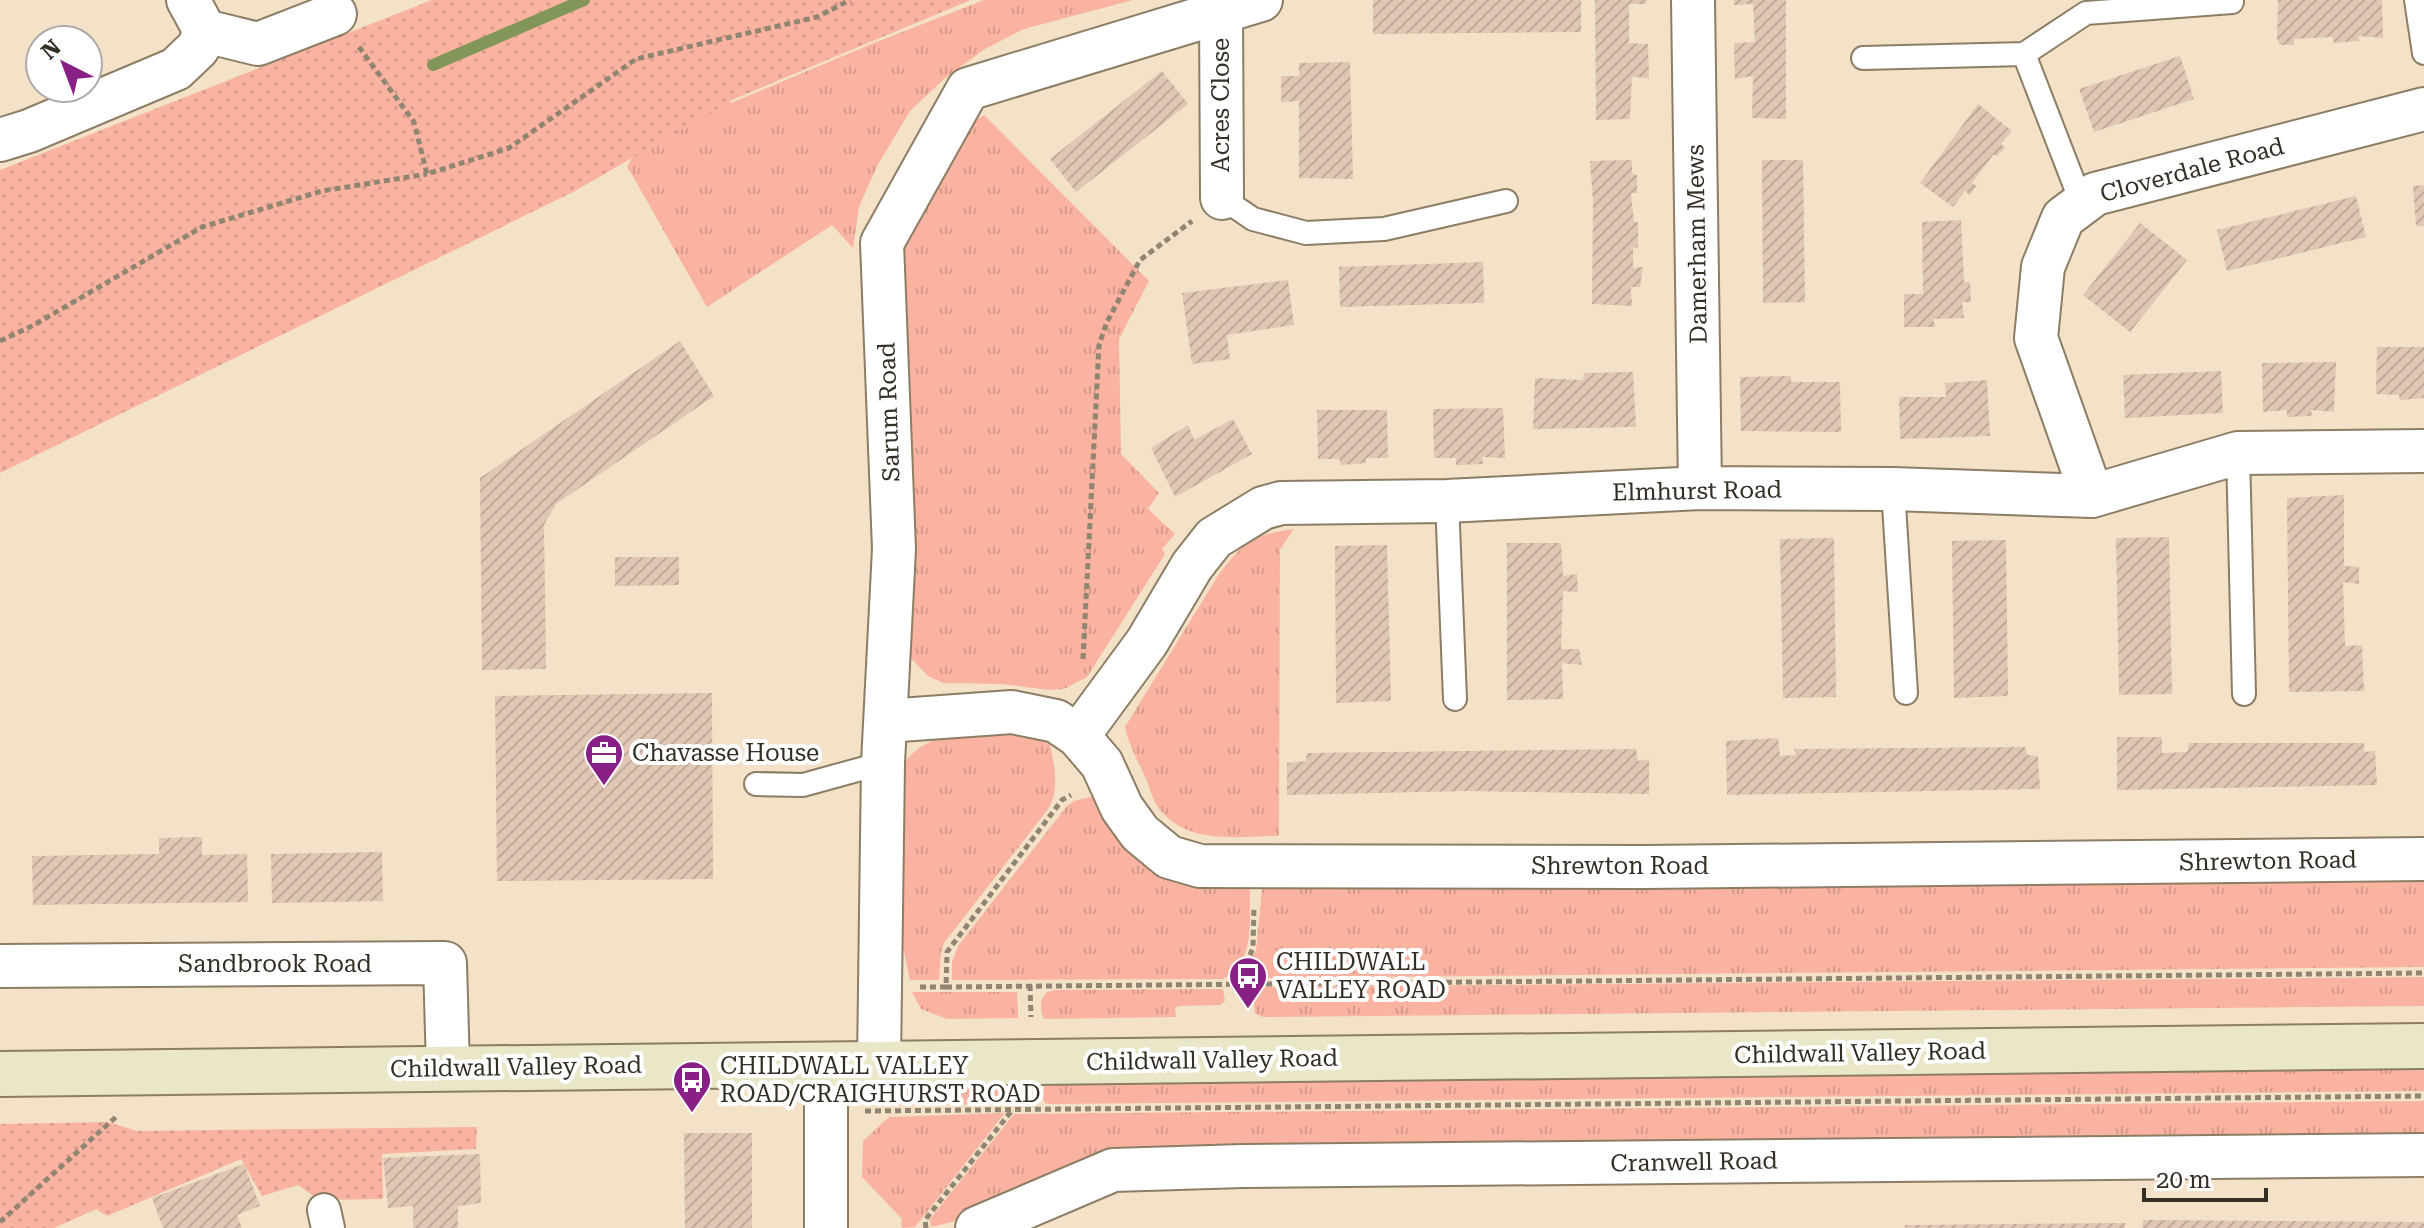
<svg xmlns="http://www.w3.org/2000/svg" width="2424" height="1228" font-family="'Roboto Serif',serif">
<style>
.grass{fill:url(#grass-tufts)}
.park{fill:url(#park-dots)}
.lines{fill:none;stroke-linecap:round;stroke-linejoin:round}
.stream{stroke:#839659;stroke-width:12}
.building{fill:url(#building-hatch)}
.service-casing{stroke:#8c7d65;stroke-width:26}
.pedestrian-casing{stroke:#8c7d65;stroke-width:36}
.minor-casing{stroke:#8c7d65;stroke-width:46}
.secondary-casing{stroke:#8c7d65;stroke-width:48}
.path{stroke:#908473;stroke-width:5;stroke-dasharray:6 4;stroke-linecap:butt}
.service{stroke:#fff;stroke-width:22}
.pedestrian{stroke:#fff;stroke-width:32}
.minor{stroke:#fff;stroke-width:42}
.secondary{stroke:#eae6c8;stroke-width:44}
.labels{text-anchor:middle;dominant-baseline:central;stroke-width:8;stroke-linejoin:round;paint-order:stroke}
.street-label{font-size:24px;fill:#342e24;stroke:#fff}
.poi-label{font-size:24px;fill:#342e24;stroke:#fff;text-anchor:start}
</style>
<defs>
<pattern id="grass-tufts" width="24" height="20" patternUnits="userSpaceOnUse" patternTransform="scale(2)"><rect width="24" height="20" fill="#f9b3a0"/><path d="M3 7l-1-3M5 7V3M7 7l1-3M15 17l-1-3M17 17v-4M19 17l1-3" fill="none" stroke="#d69a8a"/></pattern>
<pattern id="park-dots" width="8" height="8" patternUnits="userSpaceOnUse" patternTransform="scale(2)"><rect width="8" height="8" fill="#f9b3a0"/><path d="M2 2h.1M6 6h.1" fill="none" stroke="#d69a8a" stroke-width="1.8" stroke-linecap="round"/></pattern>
<pattern id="building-hatch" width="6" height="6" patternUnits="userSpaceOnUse" patternTransform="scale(2)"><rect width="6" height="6" fill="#e0c6b3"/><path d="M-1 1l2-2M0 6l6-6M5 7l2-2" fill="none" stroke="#c1aa9a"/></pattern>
</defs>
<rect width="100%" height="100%" fill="#f3e2c8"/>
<path class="grass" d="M 984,0 L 1133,0 L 1024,29 L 985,49 L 944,79 L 910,111 L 877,166 L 859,207 L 853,248 L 832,225 L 707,307 L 627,166 L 651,130 L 698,73 L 731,103 L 869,45 Z
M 984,115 L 1149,281 L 1119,339 L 1121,454 L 1159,493 L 1148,509 L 1175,534 L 1162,549 L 1165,554 L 1087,677 L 1064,689 L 1049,690 L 1002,684 L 943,683 L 928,676 L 907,654 L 901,266 L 905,237 L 970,124 Z
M 1294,529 L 1280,549 L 1279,836 C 1238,836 1186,846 1158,807 C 1152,799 1150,788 1146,779 C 1138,761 1129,746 1125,727 L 1219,574 C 1245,541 1253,535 1294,529 Z
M 1005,733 L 1034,737 L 1050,744 C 1054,767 1060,786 1049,808 L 944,943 L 941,953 L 939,980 L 910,980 L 903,947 L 903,764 C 931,728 964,736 1005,733 Z
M 1094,796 C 1111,838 1141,873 1187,884 C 1207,890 1229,889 1250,889 C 1249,920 1256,963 1223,979 L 952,980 L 952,962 L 958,946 L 1067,806 L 1074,801 Z
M 2424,878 L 2424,967 L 1257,978 L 1251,971 L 1252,956 L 1256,951 L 1262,889 Z
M 2424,977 L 2424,1006 L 1263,1017 L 1255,1013 L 1252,987 Z
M 1223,989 L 1225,1001 L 1220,1005 L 1178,1006 L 1175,1008 L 1176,1017 L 1044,1019 C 1038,1006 1040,992 1055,990 Z
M 912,992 L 1017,992 L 1018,1018 L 947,1019 L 921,1009 Z
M 2424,1069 L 2424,1091 L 1050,1104 L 1045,1103 L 1043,1098 L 1044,1083 Z
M 1019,1082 L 1019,1097 L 1009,1104 L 893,1105 L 893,1083 Z
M 2424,1101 L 2424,1144 L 1143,1155 L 952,1222 L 931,1227 L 930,1219 L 1014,1114 Z
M 1005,1113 L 915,1227 L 903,1228 L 901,1225 L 902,1219 L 862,1177 L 863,1141 L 889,1117 Z"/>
<path class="park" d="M 432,0 L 971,0 L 734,99 L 575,191 L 0,473 L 0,170 Z
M 108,1122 L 137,1131 L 477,1127 L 476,1149 L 382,1154 L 383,1199 L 319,1200 L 298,1185 L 262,1196 L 241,1159 L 107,1216 L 96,1209 L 54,1228 L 0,1228 L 0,1124 Z"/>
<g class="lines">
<path class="stream" d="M 433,65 L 584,0"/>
</g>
<path class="building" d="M 1373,0 L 1581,0 L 1581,32 L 1373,34 Z
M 1595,0 L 1647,0 L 1646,4 L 1629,4 L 1629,43 L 1648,44 L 1649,78 L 1632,77 L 1630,119 L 1596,120 Z
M 1734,0 L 1786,0 L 1786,119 L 1752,118 L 1753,76 L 1735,79 L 1734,43 L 1755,42 L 1753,4 L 1734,5 Z
M 2278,0 L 2382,0 L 2383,38 L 2359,36 L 2359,41 L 2334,43 L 2332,37 L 2294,39 L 2294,45 L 2280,45 L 2277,39 Z
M 2180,56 L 2194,99 L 2094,132 L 2079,89 Z
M 1350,62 L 1353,179 L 1299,178 L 1299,101 L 1281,102 L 1281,76 L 1299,76 L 1299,63 Z
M 1162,71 L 1188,104 L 1076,192 L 1050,159 Z
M 1978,104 L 2012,131 L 2001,144 L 2005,148 L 1997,156 L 1993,155 L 1972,183 L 1977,186 L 1970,195 L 1965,191 L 1953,207 L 1920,183 Z
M 1632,160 L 1632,174 L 1637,175 L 1637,193 L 1631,193 L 1634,222 L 1638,222 L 1638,247 L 1633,248 L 1633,268 L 1643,267 L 1640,287 L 1631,287 L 1632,306 L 1592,304 L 1593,200 L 1590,161 Z
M 1762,160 L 1803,160 L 1805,302 L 1763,303 Z
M 2424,185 L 2424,226 L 2416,226 L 2413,186 Z
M 2356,196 L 2366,237 L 2227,271 L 2217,230 Z
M 1961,220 L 1964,282 L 1970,282 L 1971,302 L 1962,302 L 1964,318 L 1933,319 L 1935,327 L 1904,327 L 1904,294 L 1923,294 L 1922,222 Z
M 2140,223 L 2187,260 L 2130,332 L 2083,295 Z
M 1483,262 L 1484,303 L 1340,307 L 1339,267 Z
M 1288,280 L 1294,325 L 1227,335 L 1230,359 L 1192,364 L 1182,293 Z
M 680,341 L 714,396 L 556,504 L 544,525 L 546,669 L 482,670 L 480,478 Z
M 2377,347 L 2424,347 L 2424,398 L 2400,400 L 2399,395 L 2376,394 Z
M 2336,362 L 2334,412 L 2311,410 L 2312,416 L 2287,417 L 2287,410 L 2263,412 L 2262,363 Z
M 2221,371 L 2223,413 L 2125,418 L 2123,375 Z
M 1633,372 L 1636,427 L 1533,429 L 1535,378 L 1583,380 L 1584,373 Z
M 1791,376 L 1791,382 L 1840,382 L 1841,432 L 1741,431 L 1740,377 Z
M 1987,380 L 1990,436 L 1900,439 L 1899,397 L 1946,397 L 1945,383 Z
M 1503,408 L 1505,458 L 1482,457 L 1483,464 L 1456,465 L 1456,458 L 1434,458 L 1433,409 Z
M 1317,410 L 1387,410 L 1388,458 L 1366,458 L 1366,463 L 1341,465 L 1339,459 L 1318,459 Z
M 1233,419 L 1252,454 L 1175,497 L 1151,448 L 1188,425 L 1194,440 Z
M 2344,495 L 2344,566 L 2359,567 L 2359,584 L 2343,582 L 2345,646 L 2362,645 L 2364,691 L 2289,692 L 2287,498 Z
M 2169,537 L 2172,694 L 2119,695 L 2116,538 Z
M 1834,538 L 1836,697 L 1783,698 L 1780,539 Z
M 2006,540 L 2008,696 L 1954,698 L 1952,541 Z
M 1507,543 L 1561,543 L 1563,576 L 1577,574 L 1578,592 L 1563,591 L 1561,649 L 1579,649 L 1582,665 L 1562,663 L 1563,699 L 1507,700 Z
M 1387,545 L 1391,701 L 1336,703 L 1335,546 Z
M 615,557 L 679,557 L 679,585 L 615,586 Z
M 712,693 L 713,879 L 497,881 L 495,696 Z
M 2117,737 L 2162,737 L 2162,753 L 2187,752 L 2189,743 L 2364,743 L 2364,752 L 2375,751 L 2377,785 L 2117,790 Z
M 1778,738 L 1780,756 L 1796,755 L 1794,749 L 2025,747 L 2027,755 L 2038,756 L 2040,789 L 1727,795 L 1726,741 Z
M 1636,749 L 1638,761 L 1649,759 L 1649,794 L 1467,791 L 1287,795 L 1287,763 L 1306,761 L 1307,753 Z
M 202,837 L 202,855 L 247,854 L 248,902 L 33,905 L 32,856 L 159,854 L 159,838 Z
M 382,852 L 383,901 L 272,903 L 271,854 Z
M 684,1133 L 752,1133 L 752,1228 L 685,1228 Z
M 480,1154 L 481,1203 L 458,1206 L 458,1228 L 413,1228 L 413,1206 L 388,1208 L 383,1158 Z
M 244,1164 L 260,1206 L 237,1215 L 242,1228 L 163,1228 L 152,1198 Z
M 2143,1220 L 2424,1222 L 2424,1228 L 2142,1228 Z
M 2125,1223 L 2125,1228 L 1905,1228 L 1905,1225 Z"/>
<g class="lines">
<defs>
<path id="service" d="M 2416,0 L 2424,53
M 2024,54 L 2082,204
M 1863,58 L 2024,54 L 2086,13 L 2232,2
M 1222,198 L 1253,219 L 1306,233 L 1384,229 L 1506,201
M 2238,453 L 2244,694
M 1893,489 L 1906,693
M 1447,501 L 1455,699
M 756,784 L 803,785 L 883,763"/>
<path id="pedestrian" d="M 324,1210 L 328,1228"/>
<path id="minor" d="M 1693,0 L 1700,488
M 1221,12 L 1222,198
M 205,31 L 258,44 L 335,14
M 0,140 L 29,131 L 176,69 L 198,48 L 205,31 L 188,0
M 2092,496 L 2036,338 L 2043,267 L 2063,218 L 2095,194 L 2424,109
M 886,721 L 1012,712 L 1056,721 L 1078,736 L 1102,764 L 1122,808 L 1140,833 L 1169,857 L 1200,866 L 1646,867 L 2424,859
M 1078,736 L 1147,642 L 1192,566 L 1214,538 L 1263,508 L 1281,503 L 1447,501 L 1700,488 L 1893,489 L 2092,496 L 2238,453 L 2424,451
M 0,966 L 445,963 L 448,1068
M 879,1063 L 883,763 L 894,549 L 882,243 L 968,89 L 1261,0
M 826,1064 L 826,1228
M 977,1228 L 1113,1170 L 1243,1166 L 2424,1155"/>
<path id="secondary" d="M 0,1074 L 2424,1046"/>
</defs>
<use href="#service" class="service-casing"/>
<use href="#pedestrian" class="pedestrian-casing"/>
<use href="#minor" class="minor-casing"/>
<use href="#secondary" class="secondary-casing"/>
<path class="path" d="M 359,47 L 414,122 L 427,174 L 509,148 L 636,59 L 817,17 L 850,0
M 0,341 L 34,325 L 202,227 L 322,191 L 427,174
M 1083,659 L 1099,345 L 1107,322 L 1140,260 L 1192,221
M 1243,984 L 1245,966 L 1253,948 L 1254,907
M 1030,985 L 1031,1017
M 920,987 L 946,987 L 947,952 L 1062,800 L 1071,795
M 946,987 L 2424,973
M 865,1111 L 2424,1096
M 0,1222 L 117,1116
M 926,1228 L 925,1220 L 1013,1109"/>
<use href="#service" class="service"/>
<use href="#pedestrian" class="pedestrian"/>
<use href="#minor" class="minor"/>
<use href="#secondary" class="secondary"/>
</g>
<defs>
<symbol id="office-pin" viewBox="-11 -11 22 30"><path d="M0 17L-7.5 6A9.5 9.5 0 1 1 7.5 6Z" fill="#892085" stroke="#fff"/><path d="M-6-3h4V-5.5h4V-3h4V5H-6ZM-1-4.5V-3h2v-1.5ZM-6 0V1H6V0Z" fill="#fff"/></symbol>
<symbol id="bus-pin" viewBox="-11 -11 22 30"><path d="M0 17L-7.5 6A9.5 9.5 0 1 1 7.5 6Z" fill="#892085" stroke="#fff"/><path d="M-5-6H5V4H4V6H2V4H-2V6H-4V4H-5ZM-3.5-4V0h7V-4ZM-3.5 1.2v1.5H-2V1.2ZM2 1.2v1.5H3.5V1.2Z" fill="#fff"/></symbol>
</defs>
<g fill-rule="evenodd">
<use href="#office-pin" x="582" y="731" width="44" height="60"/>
<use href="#bus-pin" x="1226" y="954" width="44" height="60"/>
<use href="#bus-pin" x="670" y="1058" width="44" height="60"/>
</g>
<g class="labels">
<g class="street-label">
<text transform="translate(1221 105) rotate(-90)">Acres Close</text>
<text transform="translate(2192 170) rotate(-15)">Cloverdale Road</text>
<text transform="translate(1697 244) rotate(-91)">Damerham Mews</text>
<text transform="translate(889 412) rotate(-92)">Sarum Road</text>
<text transform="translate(1697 491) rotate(-1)">Elmhurst Road</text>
<text transform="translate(2268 861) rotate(-1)">Shrewton Road</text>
<text x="1620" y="866">Shrewton Road</text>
<text x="275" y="964">Sandbrook Road</text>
<text transform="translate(1860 1053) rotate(-1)">Childwall Valley Road</text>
<text transform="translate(1212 1060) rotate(-1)">Childwall Valley Road</text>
<text transform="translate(516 1067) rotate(-1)">Childwall Valley Road</text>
<text transform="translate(1694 1162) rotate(-1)">Cranwell Road</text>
</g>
<g class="poi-label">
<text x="632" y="753">Chavasse House</text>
<text x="1276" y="962">CHILDWALL<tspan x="1276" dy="28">VALLEY ROAD</tspan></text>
<text x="720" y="1066">CHILDWALL VALLEY<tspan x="720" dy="28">ROAD/CRAIGHURST ROAD</tspan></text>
</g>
</g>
<g transform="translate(64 64) rotate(318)"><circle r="38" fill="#ffffff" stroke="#aeaba7" stroke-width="2"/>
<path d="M0-6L14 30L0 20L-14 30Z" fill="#892085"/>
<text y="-12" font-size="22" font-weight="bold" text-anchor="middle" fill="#342e24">N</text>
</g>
<path d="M2144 1188v12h122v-12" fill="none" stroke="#342e24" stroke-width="4"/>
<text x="2156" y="1188" font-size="24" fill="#342e24" stroke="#ffffff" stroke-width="6" paint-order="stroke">20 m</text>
</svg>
